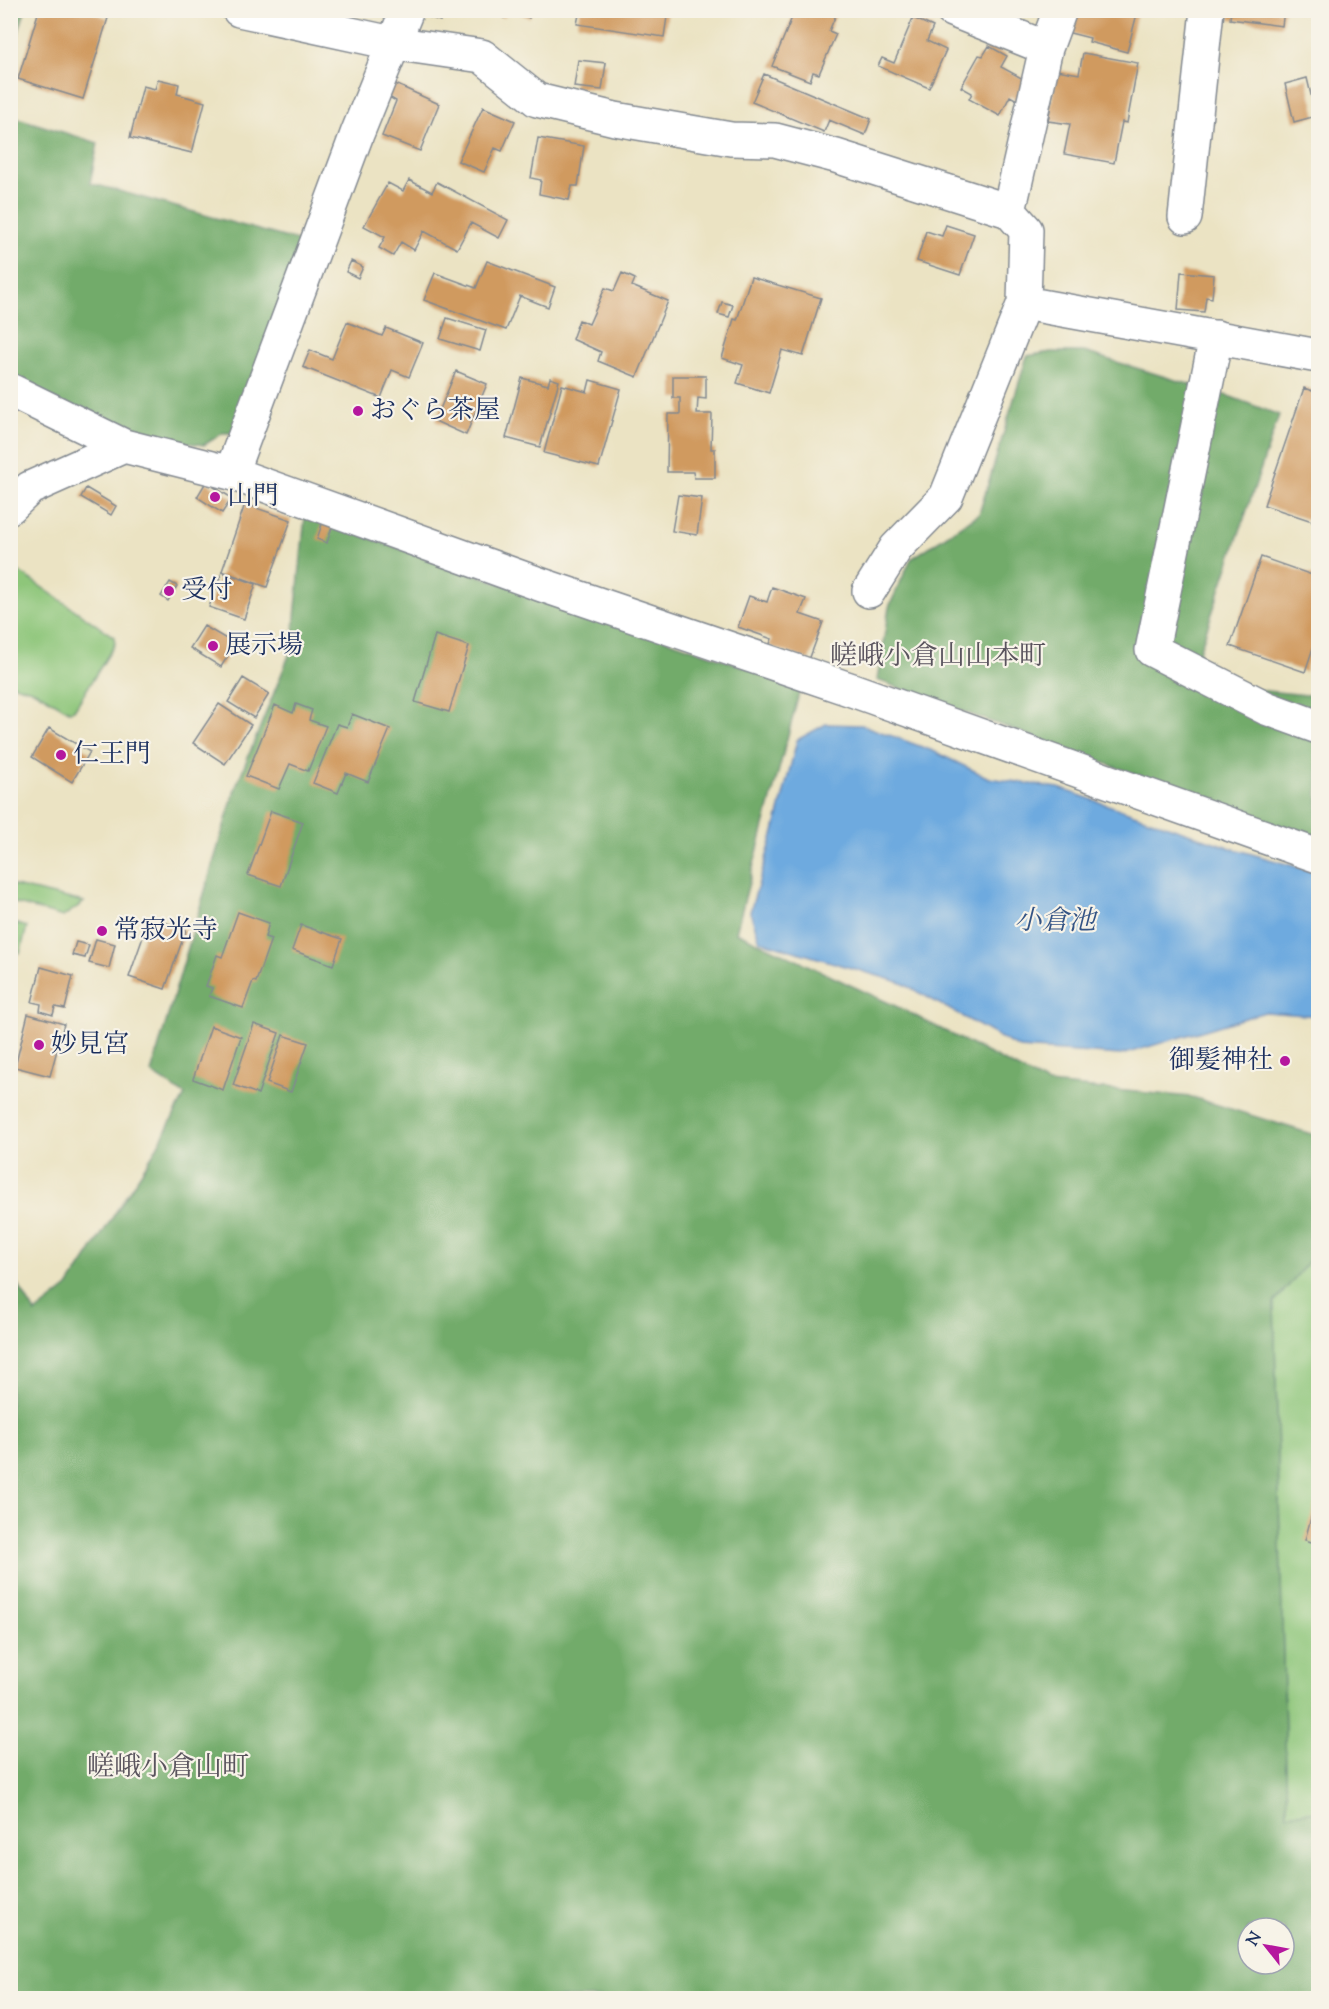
<svg xmlns="http://www.w3.org/2000/svg" width="1329" height="2009" font-family="'Sorts Mill Goudy','Noto Serif JP',serif">
<style>
.green{fill:#8ec67a;stroke:#547a6c;stroke-width:1.5}
.forest{fill:#72ab6a;stroke:#466d64;stroke-width:1.5;fill-rule:evenodd}
.water{fill:#6eaadf;stroke:#446c9e;stroke-width:1.5}
.building{fill:#d09a5f}
.lines{fill:none;stroke-linecap:round;stroke-linejoin:round}
.minor-casing{stroke:#838990;stroke-width:36}
.minor{stroke:#fff;stroke-width:33}
.poi-dot{fill:#b5179e;stroke:#f7f3e8;stroke-width:2}
.labels{text-anchor:middle;dominant-baseline:central;stroke-width:4.5;stroke-linejoin:round;paint-order:stroke}
.poi-label{font-size:26px;fill:#1b2f5e;stroke:#f7f3e8;text-anchor:start}
.neighbourhood-label{font-size:27px;fill:#5a545e;stroke:#f7f3e8}
.water-label{font-size:27px;font-style:italic;fill:#345485;stroke:#f7f3e8}
</style>
<rect width="100%" height="100%" fill="#f7f3e8"/>
<filter id="ink" filterUnits="userSpaceOnUse"><feTurbulence type="fractalNoise" baseFrequency=".0167" numOctaves="2"/><feDisplacementMap in="SourceGraphic" scale="12" xChannelSelector="R" yChannelSelector="G"/><feConvolveMatrix kernelMatrix="1 2 1 2 8 2 1 2 1" color-interpolation-filters="sRGB"/></filter>
<filter id="wash" filterUnits="userSpaceOnUse"><feTurbulence type="fractalNoise" baseFrequency=".008" numOctaves="4" result="noise"/><feDisplacementMap in="SourceGraphic" scale="24" xChannelSelector="R" yChannelSelector="G"/><feGaussianBlur stdDeviation="1.35" result="paint"/><feColorMatrix in="noise" values="0 0 0 0 0 0 0 0 0 0 0 0 0 0 0 0 0 1.4 0 .05"/><feComposite in="paint" operator="in"/></filter>
<g filter="url(#wash)">
<rect width="100%" height="100%" fill="#ebe3c3"/>
<path class="green" d="M 11,566 L 114,637 L 115,644 L 74,710 L 69,711 L 35,691 L 11,684 Z
M 10,885 L 11,885 L 84,902 L 63,917 L 11,902 Z
M 11,922 L 27,927 L 20,953 L 11,949 Z
M 1318,1250 L 1318,1811 L 1287,1814 L 1274,1303 Z"/>
<path class="forest" d="M 11,10 L 25,11 L 11,56 L 10,11 Z
M 11,116 L 98,143 L 90,183 L 302,242 L 237,433 L 223,433 L 204,445 L 133,436 L 11,380 Z
M 1051,352 L 1084,352 L 1231,397 L 1279,415 L 1196,661 L 1246,689 L 1307,695 L 1318,692 L 1318,841 L 877,680 L 889,607 L 911,559 L 979,514 L 1027,356 Z
M 305,516 L 801,686 L 736,932 L 902,1009 L 1048,1084 L 1192,1097 L 1318,1136 L 1318,1250 L 1274,1303 L 1287,1814 L 1318,1811 L 1318,1998 L 11,1998 L 10,1279 L 19,1286 L 35,1313 L 68,1287 L 153,1154 L 185,1095 L 151,1073 L 235,789 L 292,648 ZM 1248,1928 L 1284,1928 L 1284,1964 L 1248,1964 Z"/>
<path class="water" d="M 826,724 L 862,725 L 933,751 L 989,778 L 1059,788 L 1231,848 L 1318,873 L 1318,1016 L 1265,1012 L 1121,1055 L 1019,1048 L 902,983 L 760,941 L 750,912 L 774,832 L 797,740 Z"/>
<g id="blocks">
<path class="building" d="M 39,10 L 85,10 L 108,18 L 83,99 L 18,79 Z
M 425,10 L 444,10 L 440,21 L 423,15 Z
M 487,10 L 508,10 L 504,18 Z
M 514,10 L 533,10 L 529,18 Z
M 580,10 L 668,10 L 664,37 L 577,24 Z
M 795,10 L 838,10 L 829,31 L 836,34 L 819,74 L 813,72 L 810,81 L 772,66 Z
M 1072,10 L 1138,10 L 1127,52 L 1089,42 L 1090,38 L 1066,32 Z
M 1231,10 L 1284,10 L 1282,26 L 1230,19 Z
M 913,18 L 933,27 L 927,41 L 946,50 L 929,88 L 878,66 L 882,58 L 894,63 Z
M 989,46 L 1007,56 L 1001,67 L 1029,82 L 1019,101 L 1010,96 L 1000,116 L 969,99 L 972,93 L 961,87 L 979,55 L 983,56 Z
M 1083,53 L 1138,63 L 1127,123 L 1122,122 L 1114,163 L 1064,154 L 1070,124 L 1048,121 L 1057,70 L 1079,74 Z
M 578,60 L 606,63 L 602,90 L 574,87 Z
M 764,74 L 871,119 L 865,135 L 829,120 L 824,132 L 752,102 Z
M 1307,78 L 1316,116 L 1294,122 L 1285,84 Z
M 158,79 L 179,84 L 177,94 L 205,102 L 192,153 L 130,138 L 143,86 L 155,89 Z
M 391,82 L 439,104 L 420,151 L 382,136 L 396,101 L 384,94 Z
M 483,107 L 515,121 L 502,151 L 495,148 L 484,172 L 458,161 Z
M 538,138 L 584,146 L 578,186 L 572,186 L 569,200 L 539,194 L 541,180 L 531,178 Z
M 409,180 L 432,192 L 437,182 L 508,220 L 499,238 L 471,223 L 457,249 L 424,231 L 414,250 L 401,242 L 393,256 L 379,248 L 385,237 L 364,226 L 388,183 L 403,191 Z
M 946,225 L 974,234 L 960,275 L 917,261 L 926,231 L 942,236 Z
M 351,261 L 363,267 L 358,278 L 346,272 Z
M 487,261 L 555,287 L 548,307 L 520,296 L 506,330 L 424,300 L 435,273 L 476,288 Z
M 1181,272 L 1214,275 L 1212,298 L 1206,297 L 1204,312 L 1178,310 Z
M 622,273 L 635,279 L 632,286 L 668,301 L 637,377 L 598,361 L 601,352 L 572,339 L 579,320 L 589,324 L 605,288 L 614,291 Z
M 751,277 L 821,298 L 803,356 L 782,350 L 769,393 L 737,383 L 743,365 L 722,358 L 734,319 L 737,320 Z
M 722,302 L 733,305 L 729,317 L 718,314 Z
M 447,318 L 486,330 L 480,351 L 440,339 Z
M 347,322 L 382,336 L 386,328 L 423,343 L 409,377 L 392,370 L 381,398 L 303,367 L 310,350 L 332,359 Z
M 456,371 L 487,384 L 466,435 L 435,421 Z
M 673,376 L 706,376 L 706,399 L 698,398 L 697,414 L 712,414 L 711,449 L 715,449 L 715,478 L 694,478 L 693,472 L 667,472 L 668,414 L 680,414 L 680,398 L 673,398 Z
M 522,378 L 548,385 L 550,378 L 559,381 L 540,447 L 506,438 Z
M 590,380 L 621,389 L 599,467 L 544,453 L 562,385 L 587,392 Z
M 1304,388 L 1318,393 L 1318,523 L 1264,505 Z
M 206,482 L 232,498 L 222,513 L 197,497 Z
M 86,488 L 116,506 L 111,515 L 81,497 Z
M 678,495 L 702,498 L 697,535 L 672,531 Z
M 245,504 L 291,520 L 267,587 L 222,571 Z
M 323,521 L 333,524 L 327,543 L 317,539 Z
M 1261,557 L 1318,577 L 1318,633 L 1305,672 L 1230,646 Z
M 222,572 L 256,584 L 244,619 L 209,607 Z
M 170,582 L 177,586 L 168,601 L 161,596 Z
M 772,587 L 806,599 L 800,614 L 823,622 L 809,660 L 769,646 L 772,639 L 738,627 L 749,596 L 767,602 Z
M 204,626 L 235,644 L 221,667 L 190,648 Z
M 435,635 L 469,646 L 449,712 L 415,702 Z
M 243,678 L 269,694 L 254,718 L 228,702 Z
M 219,704 L 251,725 L 225,764 L 193,743 Z
M 296,704 L 312,710 L 309,720 L 326,726 L 308,771 L 290,764 L 279,789 L 246,776 L 275,705 L 293,713 Z
M 352,714 L 390,729 L 368,782 L 346,773 L 338,793 L 313,783 L 337,724 L 347,727 Z
M 49,728 L 90,752 L 72,782 L 32,757 Z
M 271,811 L 303,822 L 281,886 L 248,875 Z
M 238,912 L 269,923 L 265,937 L 271,939 L 256,982 L 253,981 L 243,1008 L 209,996 L 212,988 L 206,986 L 217,955 L 222,957 Z
M 150,917 L 186,930 L 165,989 L 129,977 Z
M 301,925 L 342,939 L 333,965 L 292,950 Z
M 96,939 L 115,944 L 109,968 L 89,963 Z
M 76,942 L 89,945 L 85,958 L 72,955 Z
M 41,967 L 73,976 L 65,1009 L 55,1007 L 53,1015 L 40,1011 L 41,1004 L 32,1002 Z
M 28,1014 L 64,1024 L 50,1076 L 15,1067 Z
M 254,1024 L 279,1033 L 258,1094 L 233,1085 Z
M 211,1026 L 241,1037 L 223,1090 L 193,1079 Z
M 283,1035 L 308,1043 L 291,1092 L 267,1083 Z
M 1318,1492 L 1318,1544 L 1305,1540 Z"/>
</g>
</g>
<g filter="url(#ink)">
<use href="#blocks" fill-opacity="0" stroke="#838990" stroke-width="1.5"/>
<g class="lines">
<defs>
<path id="minor" d="M 239,10 L 392,43 L 482,56 L 537,100 L 615,119 L 731,139 L 775,140 L 836,156 L 1009,211 L 1026,230 L 1024,303 L 946,497 L 896,548 L 869,591
M 952,10 L 1046,48
M 1009,211 L 1046,48 L 1060,10
M 1185,217 L 1207,10
M 1024,303 L 1318,356
M 1216,337 L 1152,650 L 1266,708 L 1318,727
M 10,390 L 124,446 L 231,473 L 542,585 L 855,691 L 1318,856
M 231,473 L 357,134 L 407,10
M 10,507 L 30,488 L 124,446"/>
</defs>
<use href="#minor" class="minor-casing"/>
<use href="#minor" class="minor"/>
</g>
</g>
<g class="poi-dot">
<circle cx="358" cy="411" r="6"/>
<circle cx="215" cy="497" r="6"/>
<circle cx="169" cy="591" r="6"/>
<circle cx="213" cy="646" r="6"/>
<circle cx="61" cy="755" r="6"/>
<circle cx="102" cy="931" r="6"/>
<circle cx="39" cy="1045" r="6"/>
<circle cx="1285" cy="1061" r="6"/>
</g>
<g class="labels">
<g class="poi-label">
<text x="370" y="411">おぐら茶屋</text>
<text x="227" y="497">山門</text>
<text x="181" y="591">受付</text>
<text x="225" y="646">展示場</text>
<text x="73" y="755">仁王門</text>
<text x="114" y="931">常寂光寺</text>
<text x="51" y="1045">妙見宮</text>
<text x="1273" y="1061" text-anchor="end">御髪神社</text>
</g>
<g class="neighbourhood-label">
<text x="938" y="657">嵯峨小倉山山本町</text>
<text x="168" y="1768">嵯峨小倉山町</text>
</g>
<g class="water-label">
<text x="1055" y="922">小倉池</text>
</g>
</g>
<rect width="1329" height="2009" fill="none" stroke="#f7f3e8" stroke-width="36"/>
<g transform="translate(1266 1946) rotate(301)"><circle r="28" fill="#f7f3e8" stroke="#9fa5b1" stroke-width="1.5"/>
<path d="M0-4.5L10 22L0 15L-10 22Z" fill="#b5179e"/>
<text y="-9" font-size="16" font-weight="bold" text-anchor="middle" fill="#1b2f5e">N</text>
</g>
</svg>
